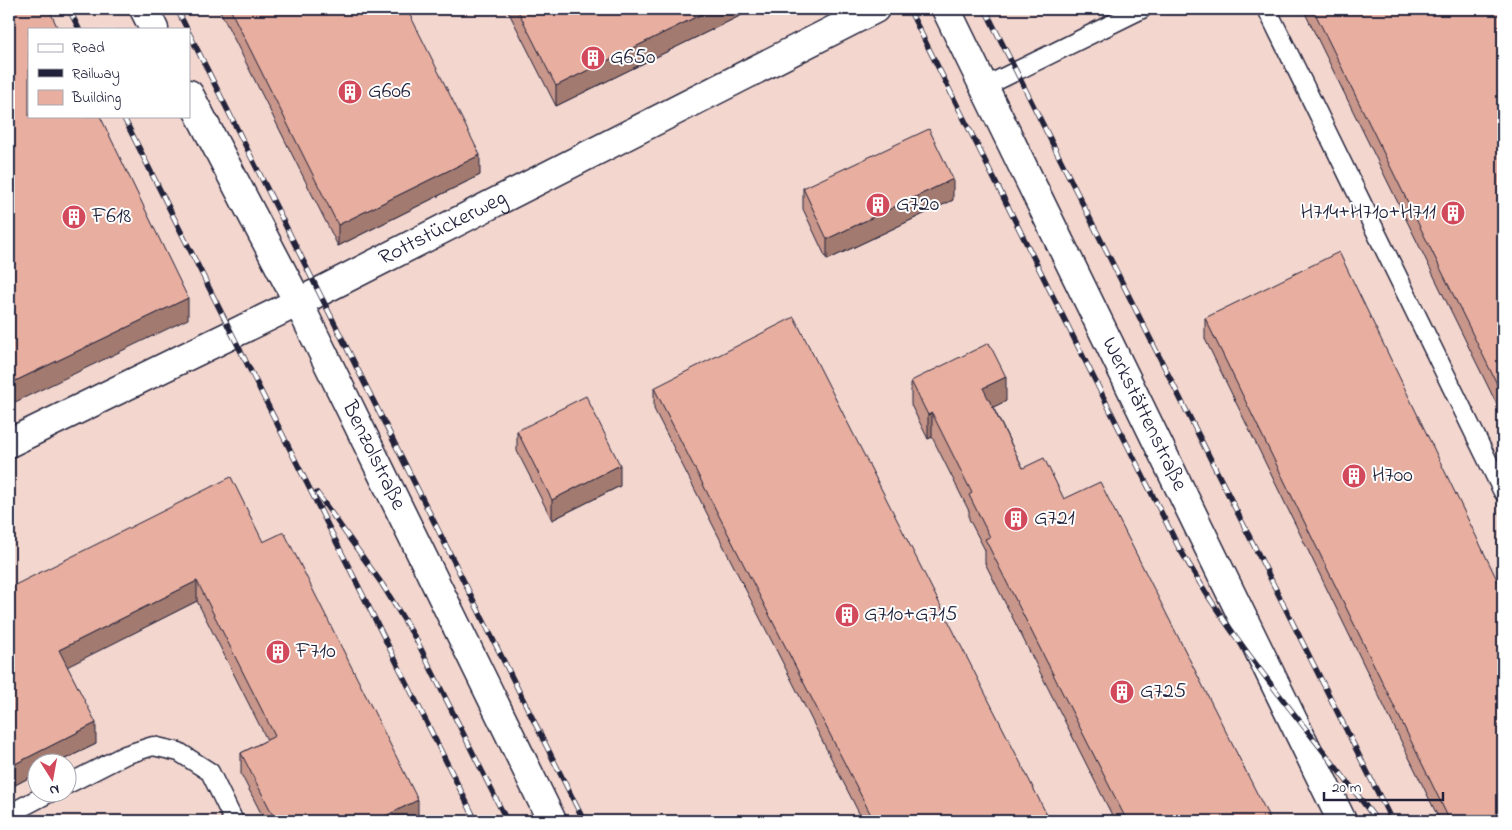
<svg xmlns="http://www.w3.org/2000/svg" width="1512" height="830" font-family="'Indie Flower',sans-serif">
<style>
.built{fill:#f3d6ce;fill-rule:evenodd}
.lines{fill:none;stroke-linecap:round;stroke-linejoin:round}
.lane-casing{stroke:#22223b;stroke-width:21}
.street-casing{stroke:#22223b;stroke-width:31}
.lane{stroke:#fff;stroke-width:18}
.street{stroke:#fff;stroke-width:28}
.rail-casing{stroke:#22223b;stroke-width:5.5}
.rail{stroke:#fff;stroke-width:4;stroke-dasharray:11;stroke-linecap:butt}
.wall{fill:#c8968a;stroke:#22223b}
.shaded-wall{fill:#a27a70;stroke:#22223b}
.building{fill:#e8afa0;stroke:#22223b}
.labels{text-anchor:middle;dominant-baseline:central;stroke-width:4;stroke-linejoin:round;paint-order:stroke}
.poi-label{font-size:22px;fill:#22223b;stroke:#fff;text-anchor:start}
.street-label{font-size:22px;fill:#22223b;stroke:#fff}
</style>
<rect width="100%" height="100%" fill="#f8e7e2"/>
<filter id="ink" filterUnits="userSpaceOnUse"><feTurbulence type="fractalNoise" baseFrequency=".02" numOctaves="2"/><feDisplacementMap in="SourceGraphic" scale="10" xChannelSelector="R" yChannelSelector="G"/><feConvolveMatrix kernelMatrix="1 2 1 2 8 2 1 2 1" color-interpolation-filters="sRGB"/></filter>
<g filter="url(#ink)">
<path class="built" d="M 9,9 L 1503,9 L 1503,821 L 9,821 ZM 29,29 L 189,29 L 189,116 L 29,116 ZM 38,762 L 68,762 L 68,792 L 38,792 Z"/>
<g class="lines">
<defs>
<path id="lane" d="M 1267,9 L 1503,492
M 984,87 L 1142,9
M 68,784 L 125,755 L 153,746 L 179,752 L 210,772 L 234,821
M 9,814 L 51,792"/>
<g id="street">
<path d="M 144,9 L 154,29"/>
<path id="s1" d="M 946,9 L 1342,821"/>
<path id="s2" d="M 189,94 L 298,302 L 552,821"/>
<path id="s3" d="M 9,443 L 319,292 L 875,9"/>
</g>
</defs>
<use href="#lane" class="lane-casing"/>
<use href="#street" class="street-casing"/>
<use href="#lane" class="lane"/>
<use href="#street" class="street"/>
<defs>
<path id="rail" d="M 69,9 L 79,29
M 177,9 L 187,29
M 909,9 L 1178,546 C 1189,564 1200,584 1212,602 C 1262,678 1323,748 1377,821
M 985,9 L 1392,821
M 189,33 L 584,821
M 123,116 L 476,821
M 317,493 L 382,584 L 417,641 L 507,821"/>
</defs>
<use href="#rail" class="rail-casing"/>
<use href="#rail" class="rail"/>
</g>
<path class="wall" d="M 219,9 L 407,9 L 480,175 L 338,246 Z
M 507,9 L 754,9 L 556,106 Z
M 1303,9 L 1503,9 L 1503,417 Z
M 803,188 L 953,200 L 827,260 L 803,209 Z
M 1205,318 L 1503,821 L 1440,821 L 1205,339 Z
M 911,381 L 1006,401 L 993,407 L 1023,468 L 1064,499 L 1271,821 L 1115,821 L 985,563 L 985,550 L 969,519 L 969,511 L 932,437 L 928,439 L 911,405 Z
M 654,388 L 1050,821 L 863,821 L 654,409 Z
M 517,431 L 620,486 L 552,520 L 517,451 Z
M 263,542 L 418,820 L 416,821 L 265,821 L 241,774 L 241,753 L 267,740 L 197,601 L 67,666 L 96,744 L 59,762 L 38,762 L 38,773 L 15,785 L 9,772 L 9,588 Z"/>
<path class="shaded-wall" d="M 712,9 L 754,9 L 556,106 L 556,86 Z
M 480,155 L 480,175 L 338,246 L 338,225 Z
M 953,179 L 953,200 L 827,260 L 827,239 Z
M 188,298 L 188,319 L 9,405 L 9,384 Z
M 1006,377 L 1006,401 L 983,412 L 983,388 Z
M 932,413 L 932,437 L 928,439 L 928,415 Z
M 620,465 L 620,486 L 552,520 L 552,500 Z
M 197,581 L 197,601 L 59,671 L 59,650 Z
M 96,723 L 96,744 L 59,762 L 38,762 L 38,773 L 15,785 L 15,764 Z
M 418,800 L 418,820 L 416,821 L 375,821 Z"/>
<path class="building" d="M 9,9 L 49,9 L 58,29 L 29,29 L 29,116 L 100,116 L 188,298 L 9,384 Z
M 230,9 L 407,9 L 480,155 L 338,225 Z
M 517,9 L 712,9 L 556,86 Z
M 1313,9 L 1503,9 L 1503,396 Z
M 929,129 L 953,179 L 827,239 L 803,188 Z
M 1339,252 L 1503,592 L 1503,821 L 1450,821 L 1205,318 Z
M 794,317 L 1050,821 L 874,821 L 654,388 Z
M 989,343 L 1006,377 L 983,388 L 1023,468 L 1044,458 L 1064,499 L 1100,482 L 1271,821 L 1127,821 L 985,539 L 990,537 L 969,495 L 972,493 L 932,413 L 928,415 L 911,381 Z
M 586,396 L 620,465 L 552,500 L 517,431 Z
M 231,477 L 263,542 L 284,532 L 418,800 L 375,821 L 276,821 L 241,753 L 275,736 L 197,581 L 59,650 L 96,723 L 15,764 L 9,752 L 9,588 Z"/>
</g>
<defs>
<symbol id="building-disc" viewBox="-11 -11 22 22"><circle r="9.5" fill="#d1495b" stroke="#fff"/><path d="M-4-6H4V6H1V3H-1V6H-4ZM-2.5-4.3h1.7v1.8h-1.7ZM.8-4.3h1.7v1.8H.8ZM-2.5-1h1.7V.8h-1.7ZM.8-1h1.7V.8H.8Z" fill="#fff"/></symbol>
</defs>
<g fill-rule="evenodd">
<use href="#building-disc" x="579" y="44" width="28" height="28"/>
<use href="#building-disc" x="336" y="78" width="28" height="28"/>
<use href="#building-disc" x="864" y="191" width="28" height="28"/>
<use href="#building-disc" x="1439" y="199" width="28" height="28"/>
<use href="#building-disc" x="60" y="203" width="28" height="28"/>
<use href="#building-disc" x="1340" y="462" width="28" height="28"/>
<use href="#building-disc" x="1002" y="505" width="28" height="28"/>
<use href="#building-disc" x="833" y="601" width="28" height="28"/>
<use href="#building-disc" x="264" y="638" width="28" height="28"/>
<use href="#building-disc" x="1108" y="678" width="28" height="28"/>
</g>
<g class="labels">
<g class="poi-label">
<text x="610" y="58">G650</text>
<text x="368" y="92">G606</text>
<text x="896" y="205">G720</text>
<text x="1436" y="213" text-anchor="end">H714+H710+H711</text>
<text x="92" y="217">F618</text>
<text x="1372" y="476">H700</text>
<text x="1034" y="519">G721</text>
<text x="864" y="615">G710+G715</text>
<text x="296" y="652">F710</text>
<text x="1140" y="692">G725</text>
</g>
<g class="street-label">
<text stroke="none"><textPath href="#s3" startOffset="484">Rottstückerweg</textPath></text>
<text stroke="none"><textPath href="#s1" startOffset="451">Werkstättenstraße</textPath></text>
<text stroke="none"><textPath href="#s2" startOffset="406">Benzolstraße</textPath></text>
</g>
</g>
<rect width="1512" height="830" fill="none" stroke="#fff" stroke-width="30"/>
<rect x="15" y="15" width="1482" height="800" fill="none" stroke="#22223b" stroke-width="2" filter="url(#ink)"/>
<rect x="28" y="28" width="162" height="90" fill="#ffffff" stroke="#a7a7b1"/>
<rect x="38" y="44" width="25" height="8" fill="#ffffff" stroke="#a7a7b1"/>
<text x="72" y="52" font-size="15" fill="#22223b">Road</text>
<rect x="38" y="69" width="25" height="8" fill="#22223b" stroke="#a7a7b1"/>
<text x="72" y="78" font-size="15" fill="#22223b">Railway</text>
<rect x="38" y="90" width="25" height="15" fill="#e8afa0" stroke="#a7a7b1"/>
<text x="72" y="102" font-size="15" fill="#22223b">Building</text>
<g transform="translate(52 778) rotate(169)"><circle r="24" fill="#ffffff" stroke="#a7a7b1"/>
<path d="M0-4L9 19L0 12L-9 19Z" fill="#d1495b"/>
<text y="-8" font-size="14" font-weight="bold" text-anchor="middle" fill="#22223b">N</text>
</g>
<path d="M1324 792v8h119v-8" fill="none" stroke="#22223b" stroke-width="2.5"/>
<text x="1332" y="792" font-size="15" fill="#22223b" stroke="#ffffff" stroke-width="4" paint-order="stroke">20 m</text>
</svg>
